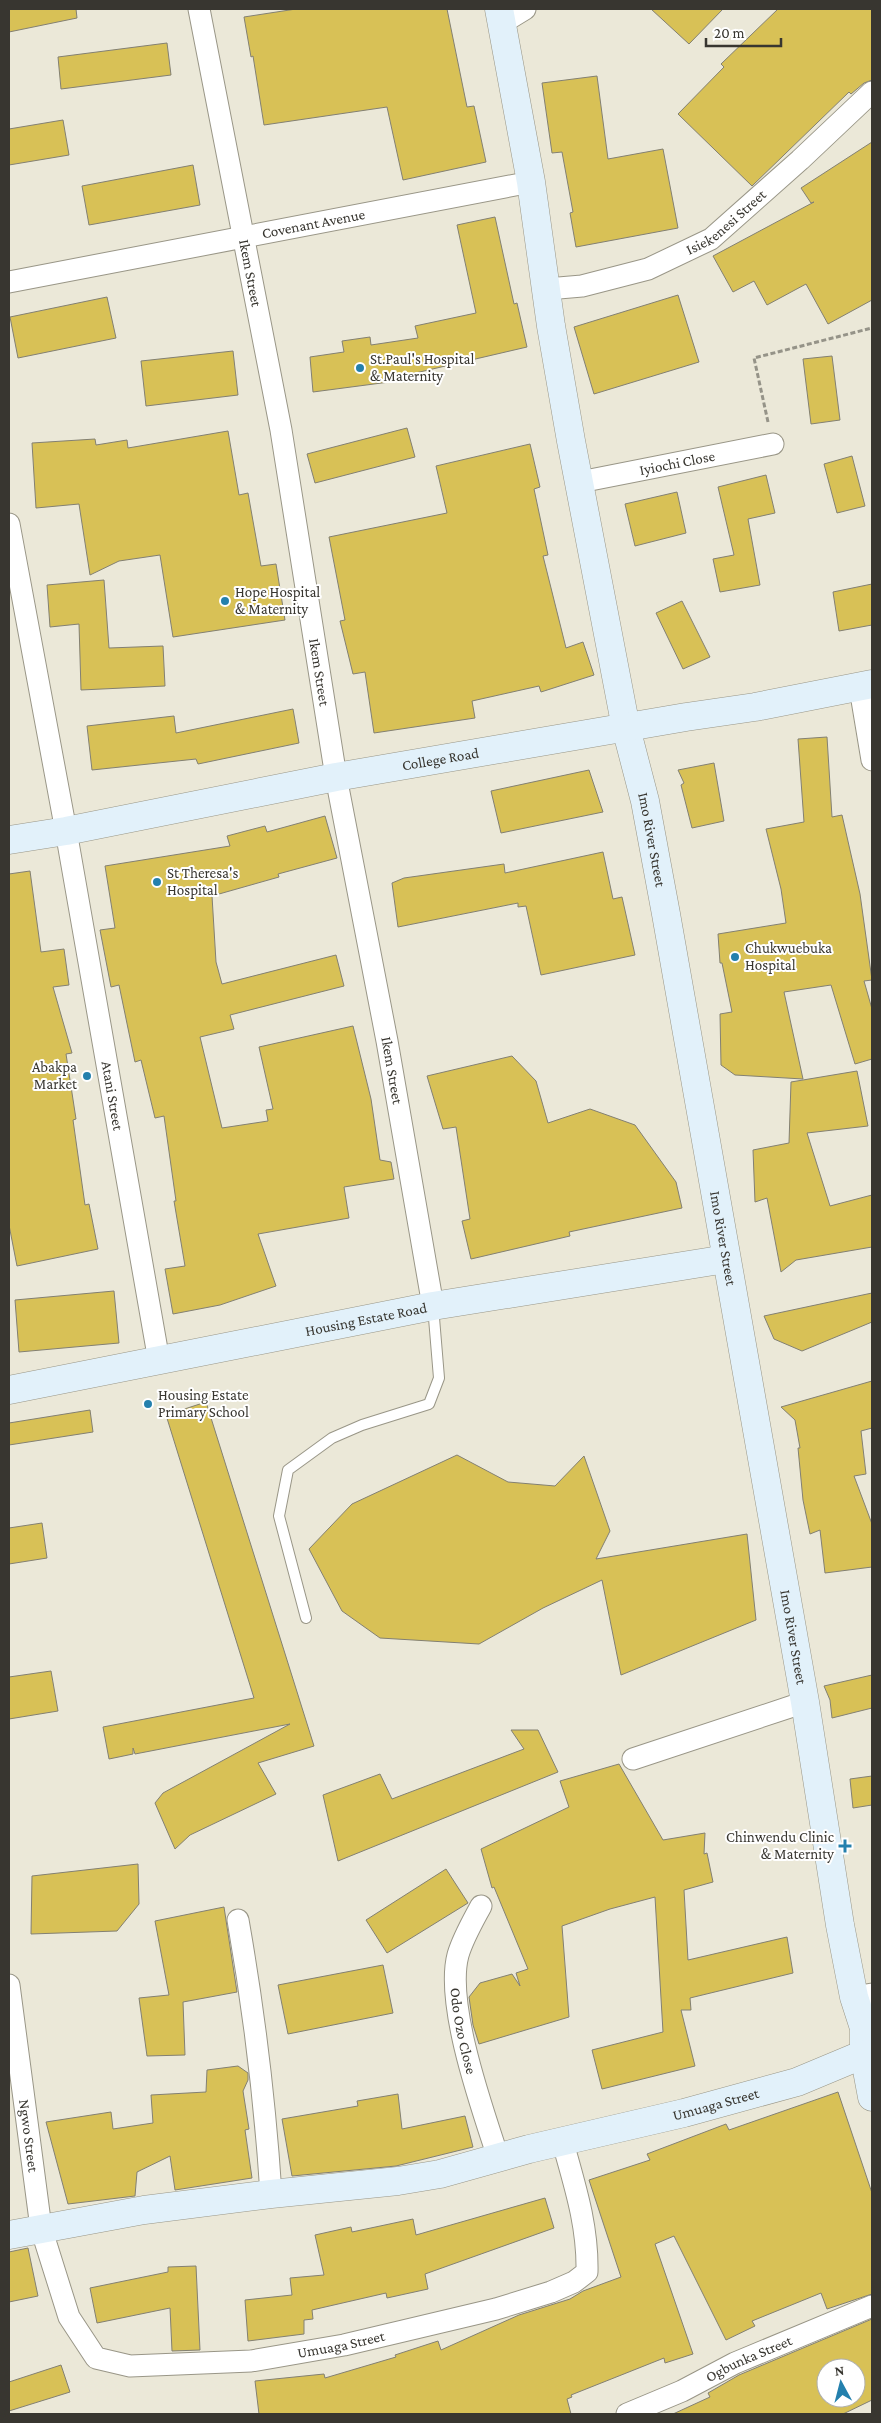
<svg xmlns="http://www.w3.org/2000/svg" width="881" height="2423" font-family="'Crimson Pro',serif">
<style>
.building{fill:#d8c156;stroke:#838072;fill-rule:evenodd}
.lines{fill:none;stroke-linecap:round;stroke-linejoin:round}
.lane-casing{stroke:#999687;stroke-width:12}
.street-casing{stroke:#999687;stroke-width:23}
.secondary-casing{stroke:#999687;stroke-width:29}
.path{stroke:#959388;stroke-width:3;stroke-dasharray:5 2.5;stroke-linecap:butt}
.lane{stroke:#fff;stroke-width:10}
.street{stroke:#fff;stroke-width:21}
.secondary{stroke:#e2f1fa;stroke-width:28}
.poi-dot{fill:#2480ad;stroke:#fff;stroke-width:2}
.labels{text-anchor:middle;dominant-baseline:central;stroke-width:4;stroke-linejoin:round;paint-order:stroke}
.street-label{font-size:15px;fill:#383630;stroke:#fff}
.poi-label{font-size:15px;fill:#383630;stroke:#fff;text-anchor:start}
</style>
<rect width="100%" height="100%" fill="#ebe8d8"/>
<path class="building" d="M 9,9 L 76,9 L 77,18 L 9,32 Z
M 296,9 L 447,9 L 467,107 L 474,106 L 486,162 L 403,180 L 387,107 L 264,125 L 253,56 L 251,57 L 244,17 Z
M 651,9 L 723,9 L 689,44 Z
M 778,9 L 872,9 L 872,80 L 864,83 L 851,94 L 849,92 L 752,186 L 678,114 L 724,67 L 721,64 Z
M 167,43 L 171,75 L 61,89 L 58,57 Z
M 597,76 L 608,159 L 663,149 L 678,228 L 576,247 L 570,213 L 573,212 L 562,152 L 552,153 L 542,83 Z
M 63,120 L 69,155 L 9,165 L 9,129 Z
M 872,142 L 872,300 L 828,324 L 806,284 L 767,305 L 754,281 L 733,292 L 713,256 L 814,202 L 811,203 L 801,188 Z
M 193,165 L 200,205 L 89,225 L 82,186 Z
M 495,217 L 514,304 L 517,303 L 527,347 L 411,374 L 412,379 L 313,392 L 310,357 L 344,352 L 342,341 L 370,337 L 371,345 L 418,338 L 415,326 L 476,313 L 457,225 Z
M 678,295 L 699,362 L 594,394 L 574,327 Z
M 107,297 L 116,338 L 18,358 L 10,317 Z
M 233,351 L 238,395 L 146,406 L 141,361 Z
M 832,356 L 840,420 L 811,424 L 803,359 Z
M 407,428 L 415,457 L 315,483 L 307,454 Z
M 228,431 L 239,495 L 248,493 L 261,566 L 276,564 L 285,620 L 173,637 L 160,555 L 119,561 L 90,575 L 79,504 L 36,508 L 32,443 L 95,439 L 96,445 L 127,440 L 128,448 Z
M 530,444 L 540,487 L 534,489 L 548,555 L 543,556 L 566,648 L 583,642 L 594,675 L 541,692 L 539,686 L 472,701 L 475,718 L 374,733 L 365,672 L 353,674 L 340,621 L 345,620 L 329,537 L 447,513 L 436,466 Z
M 852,456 L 865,506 L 837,513 L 824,464 Z
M 766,475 L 775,513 L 748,519 L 760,585 L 720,592 L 713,559 L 734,555 L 718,487 Z
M 677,492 L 686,533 L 635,546 L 625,504 Z
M 104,580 L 109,648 L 163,646 L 165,686 L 81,690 L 79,624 L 50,627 L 47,585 Z
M 872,584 L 872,625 L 839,631 L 833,592 Z
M 682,601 L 710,657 L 683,669 L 656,613 Z
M 293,709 L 299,743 L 198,764 L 196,759 L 92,770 L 87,726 L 174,716 L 176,733 Z
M 827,737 L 832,817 L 842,815 L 860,894 L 872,980 L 864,981 L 872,1009 L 872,1059 L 855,1064 L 831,985 L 784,992 L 803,1079 L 735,1075 L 721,1065 L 720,1014 L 732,1012 L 722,963 L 720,963 L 718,934 L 786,923 L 781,889 L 766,829 L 804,822 L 798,739 Z
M 714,763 L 724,821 L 692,828 L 681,785 L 684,783 L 678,770 Z
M 589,770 L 603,812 L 501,833 L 491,791 Z
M 325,816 L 337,858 L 278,874 L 279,877 L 212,896 L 216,962 L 222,984 L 336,955 L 344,986 L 230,1015 L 234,1029 L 200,1037 L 222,1128 L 268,1121 L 266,1110 L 273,1109 L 259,1047 L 353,1026 L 371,1099 L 380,1160 L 391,1162 L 394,1179 L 344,1187 L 349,1218 L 258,1234 L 276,1286 L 220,1305 L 173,1314 L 165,1269 L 185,1266 L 174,1201 L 176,1201 L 164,1116 L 155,1118 L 141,1060 L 135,1062 L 119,985 L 111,987 L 100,930 L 115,928 L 105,866 L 230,846 L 227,836 L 265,826 L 267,832 Z
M 603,852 L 613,899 L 622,897 L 635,955 L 541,975 L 526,906 L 518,907 L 518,903 L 398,927 L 392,883 L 404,878 L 504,864 L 505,873 Z
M 30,871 L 41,952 L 64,949 L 69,985 L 53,987 L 72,1053 L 66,1054 L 76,1119 L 73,1120 L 85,1205 L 89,1204 L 98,1249 L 17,1266 L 9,1225 L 9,874 Z
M 512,1056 L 536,1081 L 548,1123 L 590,1109 L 635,1125 L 676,1182 L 682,1208 L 569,1232 L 570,1236 L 471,1259 L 462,1221 L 470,1219 L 456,1127 L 443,1129 L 427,1076 Z
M 857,1071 L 868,1126 L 807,1133 L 830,1206 L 872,1195 L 872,1247 L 796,1260 L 781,1272 L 767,1198 L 755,1202 L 753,1150 L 789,1143 L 791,1082 Z
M 114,1291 L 119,1343 L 19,1352 L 15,1300 Z
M 872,1293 L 872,1322 L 802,1351 L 774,1339 L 764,1316 Z
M 872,1381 L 872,1428 L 861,1431 L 866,1474 L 854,1476 L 872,1524 L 872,1567 L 825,1573 L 820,1530 L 810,1534 L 803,1500 L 798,1448 L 800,1448 L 795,1420 L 781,1407 Z
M 206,1402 L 314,1746 L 258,1763 L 276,1794 L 190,1835 L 175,1849 L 155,1803 L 163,1793 L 290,1724 L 135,1754 L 133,1748 L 133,1754 L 109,1759 L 103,1727 L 254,1698 L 166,1415 Z
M 90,1410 L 93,1432 L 9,1445 L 9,1423 Z
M 457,1455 L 508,1482 L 555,1486 L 584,1456 L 610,1531 L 596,1559 L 747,1534 L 756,1620 L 621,1675 L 602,1580 L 543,1608 L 479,1644 L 380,1638 L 342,1611 L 309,1549 L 352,1504 Z
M 42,1523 L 47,1558 L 9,1564 L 9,1528 Z
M 51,1671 L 58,1711 L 9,1719 L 9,1677 Z
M 872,1675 L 872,1708 L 832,1718 L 830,1700 L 824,1686 Z
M 511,1730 L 538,1730 L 558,1772 L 338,1861 L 323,1795 L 380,1774 L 392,1799 L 524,1749 Z
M 619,1764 L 663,1840 L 705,1833 L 704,1854 L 707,1853 L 713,1882 L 684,1890 L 688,1960 L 787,1937 L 793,1973 L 690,1998 L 691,2010 L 681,2010 L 695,2066 L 602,2089 L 592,2050 L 663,2032 L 655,1897 L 610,1909 L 562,1926 L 569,2017 L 479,2044 L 473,2025 L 469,1997 L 480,1983 L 512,1974 L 520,1986 L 516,1973 L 528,1969 L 494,1887 L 492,1888 L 481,1849 L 569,1807 L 560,1781 Z
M 872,1776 L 872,1805 L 853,1808 L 850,1779 Z
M 138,1864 L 139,1904 L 117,1931 L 31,1934 L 32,1876 Z
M 446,1869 L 468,1903 L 387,1953 L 366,1920 Z
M 224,1907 L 237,1992 L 183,2002 L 185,2055 L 147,2056 L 139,1998 L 169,1995 L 155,1921 Z
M 383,1965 L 393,2013 L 288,2034 L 278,1985 Z
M 238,2066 L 248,2073 L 248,2080 L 243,2091 L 249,2129 L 245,2130 L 252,2178 L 175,2190 L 170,2156 L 137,2172 L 135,2196 L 68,2204 L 46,2122 L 111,2112 L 113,2129 L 153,2123 L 151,2095 L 206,2092 L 207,2070 Z
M 838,2092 L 872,2193 L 872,2294 L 827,2309 L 821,2293 L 752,2321 L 755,2326 L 726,2340 L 674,2236 L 655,2244 L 693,2354 L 665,2363 L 664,2358 L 571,2395 L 572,2397 L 567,2399 L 571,2414 L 259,2414 L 255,2381 L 324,2374 L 325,2378 L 396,2357 L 395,2355 L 438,2341 L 441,2350 L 519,2315 L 570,2299 L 583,2291 L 621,2277 L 589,2180 L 650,2160 L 647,2154 L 726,2124 L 729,2130 Z
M 398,2094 L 402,2129 L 465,2116 L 473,2147 L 396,2166 L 292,2176 L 282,2119 L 358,2106 L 357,2101 Z
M 545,2198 L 554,2228 L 425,2274 L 428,2289 L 387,2298 L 386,2293 L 312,2310 L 313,2319 L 304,2320 L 304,2334 L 248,2341 L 245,2300 L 292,2295 L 290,2278 L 324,2275 L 315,2235 L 351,2227 L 352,2232 L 413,2219 L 416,2235 Z
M 28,2248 L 38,2296 L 9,2302 L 9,2252 Z
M 196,2266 L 200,2350 L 172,2351 L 170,2308 L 97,2323 L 90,2288 L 168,2272 L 168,2267 Z
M 872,2319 L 872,2400 L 843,2414 L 673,2414 L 710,2397 L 708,2393 L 739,2375 ZM 826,2368 L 856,2368 L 856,2398 L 826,2398 Z
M 61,2365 L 70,2392 L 9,2411 L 9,2382 Z"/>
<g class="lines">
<defs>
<path id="lane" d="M 306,1618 L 279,1516 L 288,1470 L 332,1438 L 362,1425 L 429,1404 L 439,1378 L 433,1306"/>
<g id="street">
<path id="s1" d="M 199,9 L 281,430 L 336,777 L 387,1041 L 433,1306"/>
<path d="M 502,23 L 525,9"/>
<path id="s2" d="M 9,282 L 531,182"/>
<path id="s3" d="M 547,289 L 582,286 L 648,269 L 711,239 L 800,160 L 872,92"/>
<path id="s4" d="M 580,482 L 773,444"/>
<path id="s5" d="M 9,524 L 66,831 L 159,1361"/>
<path d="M 860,688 L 872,760"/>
<path d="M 633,1759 L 805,1702"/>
<path id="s6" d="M 481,1906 C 473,1921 463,1938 458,1955 C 445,2004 482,2108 498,2157"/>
<path d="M 238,1920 C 254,2011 265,2101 271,2194"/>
<path id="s7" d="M 9,1985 L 41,2228 L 69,2317 L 96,2358 L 130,2366 L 251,2361 L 344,2345 L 496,2309 L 551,2292 L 574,2282 L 587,2272 C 588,2226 575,2186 563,2143"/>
<path d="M 854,1997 L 872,1994"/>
<path id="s8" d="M 627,2414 L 682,2391 L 735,2363 L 872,2306"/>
</g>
<g id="secondary">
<path id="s9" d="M 499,9 L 531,182 L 551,326 L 571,441 L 626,728 L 645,801 L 666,914 L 805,1702 L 840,1925 L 854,1997 L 864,2028 L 864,2054 L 872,2097"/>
<path id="s10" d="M 9,840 L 66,831 L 336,777 L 686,717 L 755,707 L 872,684"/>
<path id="s11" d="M 9,1390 L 433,1306 L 726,1259"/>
<path id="s12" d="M 9,2235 L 144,2210 L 271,2194 L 398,2181 L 440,2174 L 529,2149 L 684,2113 L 797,2082 L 864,2054"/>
</g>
</defs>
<use href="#lane" class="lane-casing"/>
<use href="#street" class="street-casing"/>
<use href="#secondary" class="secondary-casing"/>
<path class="path" d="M 768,422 L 754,358 L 872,328"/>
<use href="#lane" class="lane"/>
<use href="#street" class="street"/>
<use href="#secondary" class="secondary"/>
</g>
<g class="poi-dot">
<circle cx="360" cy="368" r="5"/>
<circle cx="225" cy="601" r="5"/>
<circle cx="157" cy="882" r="5"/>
<circle cx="735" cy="957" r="5"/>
<circle cx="87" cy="1076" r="5"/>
<circle cx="148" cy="1404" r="5"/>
<path d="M842.5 1838.5h5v5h5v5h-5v5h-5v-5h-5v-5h5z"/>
</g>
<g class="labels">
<g class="street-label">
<text stroke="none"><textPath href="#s3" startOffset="195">Isiekenesi Street</textPath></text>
<text stroke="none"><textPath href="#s2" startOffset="310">Covenant Avenue</textPath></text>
<text stroke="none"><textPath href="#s1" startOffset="269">Ikem Street</textPath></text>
<text stroke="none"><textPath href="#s4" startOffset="99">Iyiochi Close</textPath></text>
<text stroke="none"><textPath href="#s1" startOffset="674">Ikem Street</textPath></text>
<text stroke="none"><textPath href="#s10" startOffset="439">College Road</textPath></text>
<text stroke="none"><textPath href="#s9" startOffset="845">Imo River Street</textPath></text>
<text stroke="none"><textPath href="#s1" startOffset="1079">Ikem Street</textPath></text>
<text stroke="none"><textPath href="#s5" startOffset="581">Atani Street</textPath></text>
<text stroke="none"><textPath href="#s9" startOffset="1250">Imo River Street</textPath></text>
<text stroke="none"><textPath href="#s11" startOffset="364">Housing Estate Road</textPath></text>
<text stroke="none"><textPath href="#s9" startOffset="1655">Imo River Street</textPath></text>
<text stroke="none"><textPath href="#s6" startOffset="131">Odo Ozo Close</textPath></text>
<text stroke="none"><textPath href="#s12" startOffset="720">Umuaga Street</textPath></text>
<text stroke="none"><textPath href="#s7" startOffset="152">Ngwo Street</textPath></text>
<text stroke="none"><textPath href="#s7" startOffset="635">Umuaga Street</textPath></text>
<text stroke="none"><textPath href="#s8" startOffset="134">Ogbunka Street</textPath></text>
</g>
<g class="poi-label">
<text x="370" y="359">St.Paul's Hospital<tspan x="370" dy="17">&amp; Maternity</tspan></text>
<text x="235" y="592">Hope Hospital<tspan x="235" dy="17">&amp; Maternity</tspan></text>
<text x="167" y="873">St Theresa's<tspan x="167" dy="17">Hospital</tspan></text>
<text x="745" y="948">Chukwuebuka<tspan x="745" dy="17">Hospital</tspan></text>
<text x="77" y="1067" text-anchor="end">Abakpa<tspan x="77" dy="17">Market</tspan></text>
<text x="158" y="1395">Housing Estate<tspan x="158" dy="17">Primary School</tspan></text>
<text x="834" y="1837" text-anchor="end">Chinwendu Clinic<tspan x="834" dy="17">&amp; Maternity</tspan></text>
</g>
</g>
<rect width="881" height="2423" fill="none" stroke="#383630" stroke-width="20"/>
<g transform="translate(841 2383) rotate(353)"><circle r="24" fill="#ffffff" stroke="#afafac"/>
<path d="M0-4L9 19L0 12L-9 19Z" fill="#2480ad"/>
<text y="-8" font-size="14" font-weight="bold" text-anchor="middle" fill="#383630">N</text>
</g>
<path d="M706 38v8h75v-8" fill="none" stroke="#383630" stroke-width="2.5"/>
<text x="714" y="38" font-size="15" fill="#383630" stroke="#ffffff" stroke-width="4" paint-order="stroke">20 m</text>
</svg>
